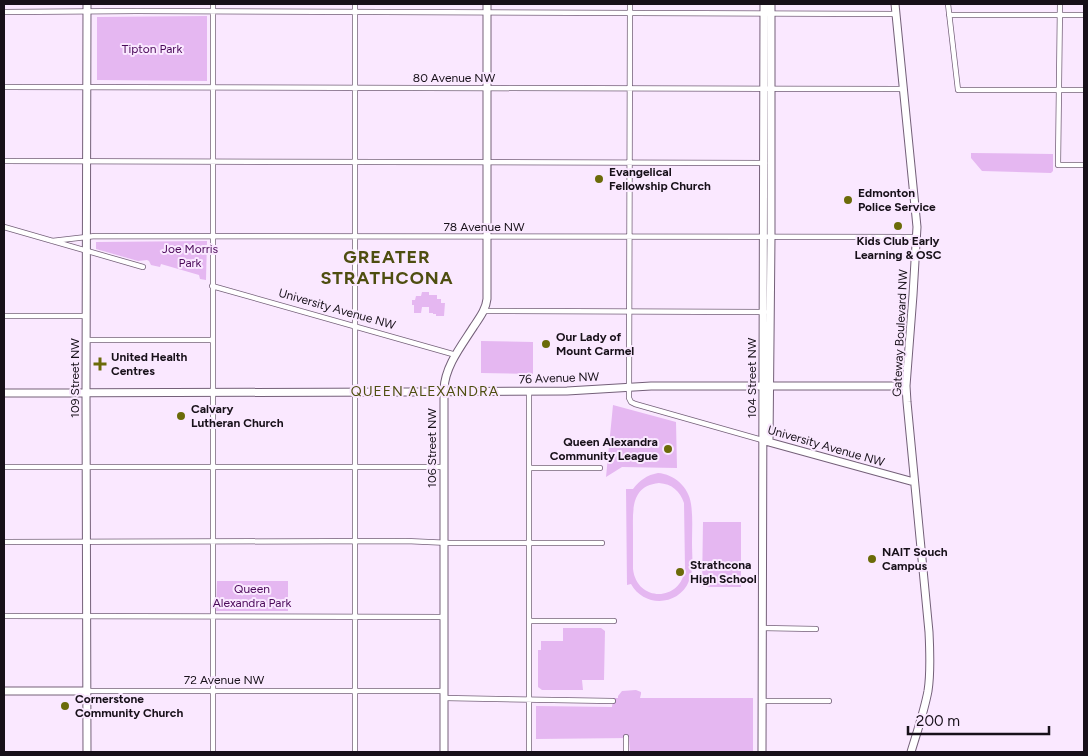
<svg xmlns="http://www.w3.org/2000/svg" width="1088" height="756" font-family="Figtree,sans-serif">
<style>
.green{fill:#e5b7f1;fill-rule:evenodd}
.lines{fill:none;stroke-linecap:round;stroke-linejoin:round}
.street-casing{stroke:#746079;stroke-width:6}
.secondary-casing{stroke:#746079;stroke-width:9}
.street{stroke:#fff;stroke-width:4.5}
.secondary{stroke:#fff;stroke-width:7}
.poi-dot{fill:#6b6b09;stroke:#fae8ff;stroke-width:2}
.labels{text-anchor:middle;dominant-baseline:central;stroke-width:4;stroke-linejoin:round;paint-order:stroke}
.park-label{font-size:12px;fill:#4a0959;stroke:#fae8ff}
.street-label{font-size:12px;fill:#171019;stroke:#fae8ff}
.poi-label{font-size:12px;font-weight:bold;fill:#171019;stroke:#fae8ff;text-anchor:start}
.neighbourhood-label{font-size:14px;letter-spacing:1px;fill:#4e4e10;stroke:#fae8ff}
.district-label{font-size:18px;font-weight:bold;letter-spacing:1px;fill:#4e4e10;stroke:#fae8ff}
</style>
<rect width="100%" height="100%" fill="#fae8ff"/>
<path class="green" d="M 207,16 L 207,81 L 97,80 L 97,17 Z
M 971,153 L 1053,154 L 1053,171 L 1051,173 L 982,171 L 971,158 Z
M 207,241 L 206,280 L 200,279 L 199,275 L 161,264 L 160,267 L 151,265 L 149,261 L 147,260 L 138,261 L 96,249 L 96,242 Z
M 422,292 L 429,292 L 429,295 L 437,295 L 437,299 L 441,299 L 441,303 L 445,303 L 444,316 L 436,316 L 436,314 L 433,314 L 433,313 L 429,313 L 429,307 L 422,307 L 421,313 L 414,313 L 414,305 L 412,305 L 412,300 L 415,300 L 416,296 L 421,296 Z
M 481,341 L 533,342 L 533,374 L 481,373 Z
M 613,405 L 676,422 L 677,468 L 622,467 L 606,477 Z
M 658,473 C 674,474 689,487 691,504 C 693,517 692,530 692,543 C 692,555 694,570 689,581 C 679,606 644,608 631,584 L 627,585 L 626,489 L 633,489 C 640,480 647,475 658,473 ZM 659,483 C 672,484 680,491 684,503 L 685,568 C 682,602 637,603 633,569 C 633,557 633,545 633,533 C 633,511 630,486 659,483 Z
M 703,522 L 741,522 L 741,587 L 702,587 Z
M 217,581 L 288,581 L 288,611 L 216,611 Z
M 563,628 L 601,628 L 605,631 L 604,680 L 582,680 L 583,690 L 542,690 L 538,687 L 538,650 L 541,650 L 541,641 L 563,641 Z
M 636,690 L 641,692 L 641,694 L 640,698 L 753,698 L 753,752 L 630,752 L 629,738 L 536,739 L 536,706 L 612,707 L 613,698 L 618,698 L 618,696 L 622,691 Z"/>
<g class="lines">
<defs>
<path id="street" d="M 355,4 L 355,752
M 630,4 L 629,398 L 631,402 L 635,404 L 762,440
M 948,4 L 958,90 L 1084,90
M 1060,4 L 1058,165 L 1084,165
M 4,12 L 137,11 L 896,14
M 949,15 L 1084,15
M 4,87 L 903,89
M 4,161 L 765,163
M 4,227 L 143,267
M 52,241 L 95,236 L 917,237
M 212,286 L 456,355
M 484,311 L 765,312
M 4,316 L 86,316
M 86,340 L 212,340
M 529,391 L 529,752
M 4,467 L 443,467
M 529,468 L 600,468
M 4,542 L 406,541 L 450,543 L 602,543
M 4,616 L 444,617
M 530,621 L 614,621
M 762,628 L 816,629
M 87,691 L 444,691
M 444,698 L 613,701
M 762,701 L 829,701
M 626,737 L 626,752
M 213,752 L 213,4"/>
<path id="secondary" d="M 87,4 L 86,393 L 87,752
M 895,4 L 917,227 L 913,295 L 906,386 L 907,402 L 929,632 C 930,652 931,672 928,691 C 924,712 917,732 911,752
M 4,393 L 406,392 L 567,391 L 651,386 L 906,386
M 765,441 L 914,482
M 769,442 L 771,237 L 771,4
M 4,691 L 87,691
M 444,752 L 444,389 C 445,366 462,345 474,326 C 480,317 486,309 487,299 L 487,4
M 762,752 L 764,4"/>
</defs>
<use href="#street" class="street-casing"/>
<use href="#secondary" class="secondary-casing"/>
<use href="#street" class="street"/>
<use href="#secondary" class="secondary"/>
</g>
<g class="poi-dot">
<circle cx="599" cy="179" r="5"/>
<circle cx="848" cy="200" r="5"/>
<circle cx="898" cy="226" r="5"/>
<circle cx="546" cy="344" r="5"/>
<path d="M97.5 356.5h5v5h5v5h-5v5h-5v-5h-5v-5h5z"/>
<circle cx="181" cy="416" r="5"/>
<circle cx="668" cy="449" r="5"/>
<circle cx="872" cy="559" r="5"/>
<circle cx="680" cy="572" r="5"/>
<circle cx="65" cy="706" r="5"/>
</g>
<g class="labels">
<g class="park-label">
<text x="152" y="49">Tipton Park</text>
<text x="190" y="249">Joe Morris<tspan x="190" dy="14">Park</tspan></text>
<text x="252" y="589">Queen<tspan x="252" dy="14">Alexandra Park</tspan></text>
</g>
<g class="street-label">
<text x="454" y="78">80 Avenue NW</text>
<text x="484" y="227">78 Avenue NW</text>
<text transform="translate(337 309) rotate(16)">University Avenue NW</text>
<text transform="translate(900 333) rotate(-87)">Gateway Boulevard NW</text>
<text transform="translate(75 378) rotate(-90)">109 Street NW</text>
<text transform="translate(559 378) rotate(-2)">76 Avenue NW</text>
<text transform="translate(752 378) rotate(-90)">104 Street NW</text>
<text transform="translate(826 446) rotate(16)">University Avenue NW</text>
<text transform="translate(432 448) rotate(-90)">106 Street NW</text>
<text x="224" y="680">72 Avenue NW</text>
</g>
<g class="poi-label">
<text x="609" y="172">Evangelical<tspan x="609" dy="14">Fellowship Church</tspan></text>
<text x="858" y="193">Edmonton<tspan x="858" dy="14">Police Service</tspan></text>
<text x="898" y="241" text-anchor="middle">Kids Club Early<tspan x="898" dy="14">Learning &amp; OSC</tspan></text>
<text x="556" y="337">Our Lady of<tspan x="556" dy="14">Mount Carmel</tspan></text>
<text x="111" y="357">United Health<tspan x="111" dy="14">Centres</tspan></text>
<text x="191" y="409">Calvary<tspan x="191" dy="14">Lutheran Church</tspan></text>
<text x="658" y="442" text-anchor="end">Queen Alexandra<tspan x="658" dy="14">Community League</tspan></text>
<text x="882" y="552">NAIT Souch<tspan x="882" dy="14">Campus</tspan></text>
<text x="690" y="565">Strathcona<tspan x="690" dy="14">High School</tspan></text>
<text x="75" y="699">Cornerstone<tspan x="75" dy="14">Community Church</tspan></text>
</g>
<g class="neighbourhood-label">
<text x="425" y="391">QUEEN ALEXANDRA</text>
</g>
<g class="district-label">
<text x="387" y="257">GREATER<tspan x="387" dy="21">STRATHCONA</tspan></text>
</g>
</g>
<rect width="1088" height="756" fill="none" stroke="#171019" stroke-width="10"/>
<path d="M908 726v8h141v-8" fill="none" stroke="#171019" stroke-width="2.5"/>
<text x="916" y="726" font-size="15" fill="#171019" stroke="#fae8ff" stroke-width="4" paint-order="stroke">200 m</text>
</svg>
